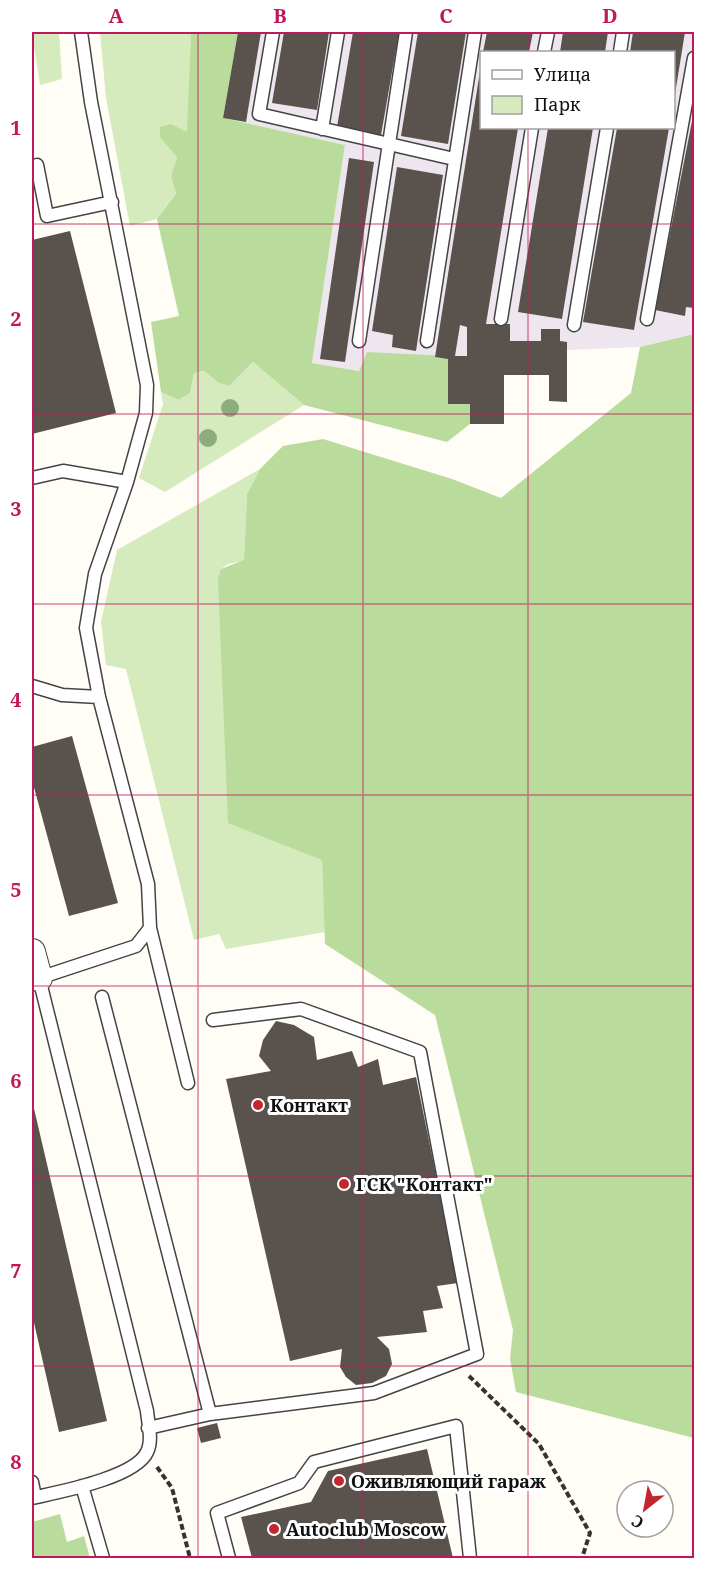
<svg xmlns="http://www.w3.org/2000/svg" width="726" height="1590" font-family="'Noto Serif',serif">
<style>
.industrial{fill:#eee6ef;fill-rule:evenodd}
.green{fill:#d5ebbd}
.forest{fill:#b9dc9c}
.building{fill:#5a524d;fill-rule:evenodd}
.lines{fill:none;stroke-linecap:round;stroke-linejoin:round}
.lane-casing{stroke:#444;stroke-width:15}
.street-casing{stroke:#444;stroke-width:28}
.path{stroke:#333;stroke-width:4;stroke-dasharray:6 3;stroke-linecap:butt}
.lane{stroke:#fff;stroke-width:12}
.street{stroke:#fff;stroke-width:26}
.tree{fill:#8dad7f}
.grid{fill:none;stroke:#c2185b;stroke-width:1.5;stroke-opacity:0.55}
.poi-dot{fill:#c4262e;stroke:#fff;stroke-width:2}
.labels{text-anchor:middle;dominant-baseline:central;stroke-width:6;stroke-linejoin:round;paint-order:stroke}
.poi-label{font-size:18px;font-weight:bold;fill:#111;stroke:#fff;text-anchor:start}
.neatline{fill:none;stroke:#c2185b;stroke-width:2}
.grid-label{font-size:20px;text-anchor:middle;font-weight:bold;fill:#c2185b}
</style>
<rect width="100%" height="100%" fill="#fffdf5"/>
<path class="industrial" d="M 238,32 L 694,32 L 694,334 L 640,347 L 567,350 L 567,342 L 510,341 L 467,324 L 467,356 L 448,356 L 360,371 L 312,363 L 345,145 L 223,118 ZM 482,52 L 674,52 L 674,128 L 482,128 Z"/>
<path class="green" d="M 32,32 L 59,32 L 62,79 L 40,85 Z
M 100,32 L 191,32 L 188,127 L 187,133 L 171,124 L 169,147 L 177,157 L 171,176 L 176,194 L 157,219 L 130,226 L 106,98 Z
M 253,362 L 304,405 L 165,492 L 139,478 L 163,404 L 161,392 L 179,400 L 190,393 L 194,373 L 204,371 L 219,383 L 229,386 Z
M 260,469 L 247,494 L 244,561 L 228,564 L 221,569 L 322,860 L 325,932 L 226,949 L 219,934 L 194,940 L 126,669 L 106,665 L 101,622 L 117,550 Z"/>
<path class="forest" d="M 191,32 L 238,32 L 223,118 L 345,145 L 312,363 L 359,371 L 367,352 L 448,356 L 448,404 L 470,404 L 470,424 L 447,442 L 304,405 L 253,362 L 229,386 L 219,383 L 204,371 L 194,373 L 190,393 L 179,400 L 161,392 L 151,322 L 179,316 L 157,219 L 176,194 L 171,176 L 177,157 L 160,137 L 160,127 L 171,124 L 187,132 Z
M 694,334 L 694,1438 L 516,1392 L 510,1359 L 513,1330 L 435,1015 L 325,944 L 322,860 L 228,823 L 218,579 L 221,569 L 244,560 L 247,494 L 260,469 L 283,446 L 323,439 L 452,479 L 501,498 L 631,393 L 640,347 Z
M 60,1514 L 67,1542 L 84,1536 L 90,1558 L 32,1558 L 32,1522 Z"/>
<path class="building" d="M 238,32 L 261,32 L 246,122 L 223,118 Z
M 284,32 L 329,32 L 317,110 L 272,103 Z
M 353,32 L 399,32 L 381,135 L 337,127 Z
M 418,32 L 466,32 L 448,144 L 401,136 Z
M 487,32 L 533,32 L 529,52 L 483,52 Z
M 563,32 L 608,32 L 605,52 L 560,52 Z
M 633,32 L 685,32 L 675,94 L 674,52 L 630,52 Z
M 480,71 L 482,128 L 518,128 L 486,324 L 510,324 L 510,341 L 541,341 L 541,329 L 560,329 L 560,341 L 567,342 L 567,402 L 549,401 L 549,375 L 504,375 L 504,424 L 470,424 L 470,404 L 448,404 L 448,359 L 435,357 ZM 460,325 L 467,327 L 467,356 L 455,356 Z
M 693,116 L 694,308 L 686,307 L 685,316 L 655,310 Z
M 548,128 L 593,128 L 562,319 L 518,312 Z
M 617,128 L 669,128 L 634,330 L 583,322 Z
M 349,158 L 374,162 L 345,362 L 320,359 Z
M 397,167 L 443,175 L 416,351 L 392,347 L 393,335 L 372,331 Z
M 70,231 L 116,413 L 32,434 L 32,240 Z
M 72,736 L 118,903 L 69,916 L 32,780 L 32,747 Z
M 276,1021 L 294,1025 L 314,1037 L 317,1060 L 352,1051 L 358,1067 L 378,1059 L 383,1085 L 416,1077 L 458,1283 L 437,1286 L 443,1308 L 423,1311 L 427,1332 L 377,1337 L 389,1349 L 392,1364 L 386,1376 L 372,1383 L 356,1385 L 346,1377 L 340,1367 L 342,1349 L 290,1361 L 226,1079 L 271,1071 L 259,1056 L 263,1040 Z
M 32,1100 L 107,1421 L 59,1432 L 32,1314 Z
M 217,1423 L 221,1438 L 201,1443 L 197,1428 Z
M 427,1449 L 453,1558 L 252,1558 L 241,1517 L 311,1502 L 328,1471 Z"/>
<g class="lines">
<defs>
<path id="lane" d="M 273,32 L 259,114 L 454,159
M 544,52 L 548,32
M 620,52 L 623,32
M 322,129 L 338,32
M 37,165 L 47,216 L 112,202
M 501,319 L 532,128
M 647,319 L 694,58
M 574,325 L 607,128
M 359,341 L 406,32
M 427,341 L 475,32
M 32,478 L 63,471 L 127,482
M 32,686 L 62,695 L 99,697
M 150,928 L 188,1083
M 102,997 L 210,1414
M 148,1428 L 210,1414 L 374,1393 L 477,1354 L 420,1052 L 301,1009 L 213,1020
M 32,1482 L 35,1497
M 82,1486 L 103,1558
M 32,1498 C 58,1492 135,1478 147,1452 C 153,1440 148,1423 147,1411 L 39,978 L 136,946 L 150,928 L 148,884 L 99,697 L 86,628 L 95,574 L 127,482 L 146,413 L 147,385 L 91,102 L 81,32
M 229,1558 L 217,1513 L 299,1483 L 314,1462 L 456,1426 L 470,1558"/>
<path id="street" d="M 32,952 L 39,978"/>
</defs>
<use href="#lane" class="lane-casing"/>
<use href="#street" class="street-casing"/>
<path class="path" d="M 469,1376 L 539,1444 L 590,1533 L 582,1558
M 157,1467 L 172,1488 L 190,1558"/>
<use href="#lane" class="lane"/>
<use href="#street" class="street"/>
</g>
<g class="tree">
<circle cx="230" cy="408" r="9"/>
<circle cx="208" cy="438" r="9"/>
</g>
<path class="grid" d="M 198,32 L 198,1558M 363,32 L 363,1558M 528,32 L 528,52M 528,128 L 528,1558M 32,224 L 694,224M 32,414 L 694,414M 32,604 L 694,604M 32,795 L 694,795M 32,986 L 694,986M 32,1176 L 694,1176M 32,1366 L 694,1366"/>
<g class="poi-dot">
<circle cx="258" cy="1105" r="6"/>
<circle cx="344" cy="1184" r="6"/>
<circle cx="339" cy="1481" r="6"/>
<circle cx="274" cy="1529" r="6"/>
</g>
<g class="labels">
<g class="poi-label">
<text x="270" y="1105">Контакт</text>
<text x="356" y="1184">ГСК "Контакт"</text>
<text x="351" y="1481">Оживляющий гараж</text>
<text x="286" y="1529">Autoclub Moscow</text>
</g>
</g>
<rect width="726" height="1590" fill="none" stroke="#ffffff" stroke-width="66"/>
<rect x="480" y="51" width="195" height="78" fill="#ffffff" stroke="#a0a0a0" stroke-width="1.5"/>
<rect x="492" y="70" width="30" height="9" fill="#ffffff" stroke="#a0a0a0" stroke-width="1.5"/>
<text x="534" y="81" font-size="18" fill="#111111">Улица</text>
<rect x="492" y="96" width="30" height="18" fill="#d5ebbd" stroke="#a0a0a0" stroke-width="1.5"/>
<text x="534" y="111" font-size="18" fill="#111111">Парк</text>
<g transform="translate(645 1509) rotate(211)"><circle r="28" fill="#ffffff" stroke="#a0a0a0" stroke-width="1.5"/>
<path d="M0-4.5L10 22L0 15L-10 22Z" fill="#c4262e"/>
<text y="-9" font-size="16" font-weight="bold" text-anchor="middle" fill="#111111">С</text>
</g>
<rect x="33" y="33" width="660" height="1524" class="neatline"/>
<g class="grid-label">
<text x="116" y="23">A</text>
<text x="280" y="23">B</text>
<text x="446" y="23">C</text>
<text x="610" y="23">D</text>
<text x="16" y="135">1</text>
<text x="16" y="326">2</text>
<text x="16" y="516">3</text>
<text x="16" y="707">4</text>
<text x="16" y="897">5</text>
<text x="16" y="1088">6</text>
<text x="16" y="1278">7</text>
<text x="16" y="1469">8</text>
</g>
</svg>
